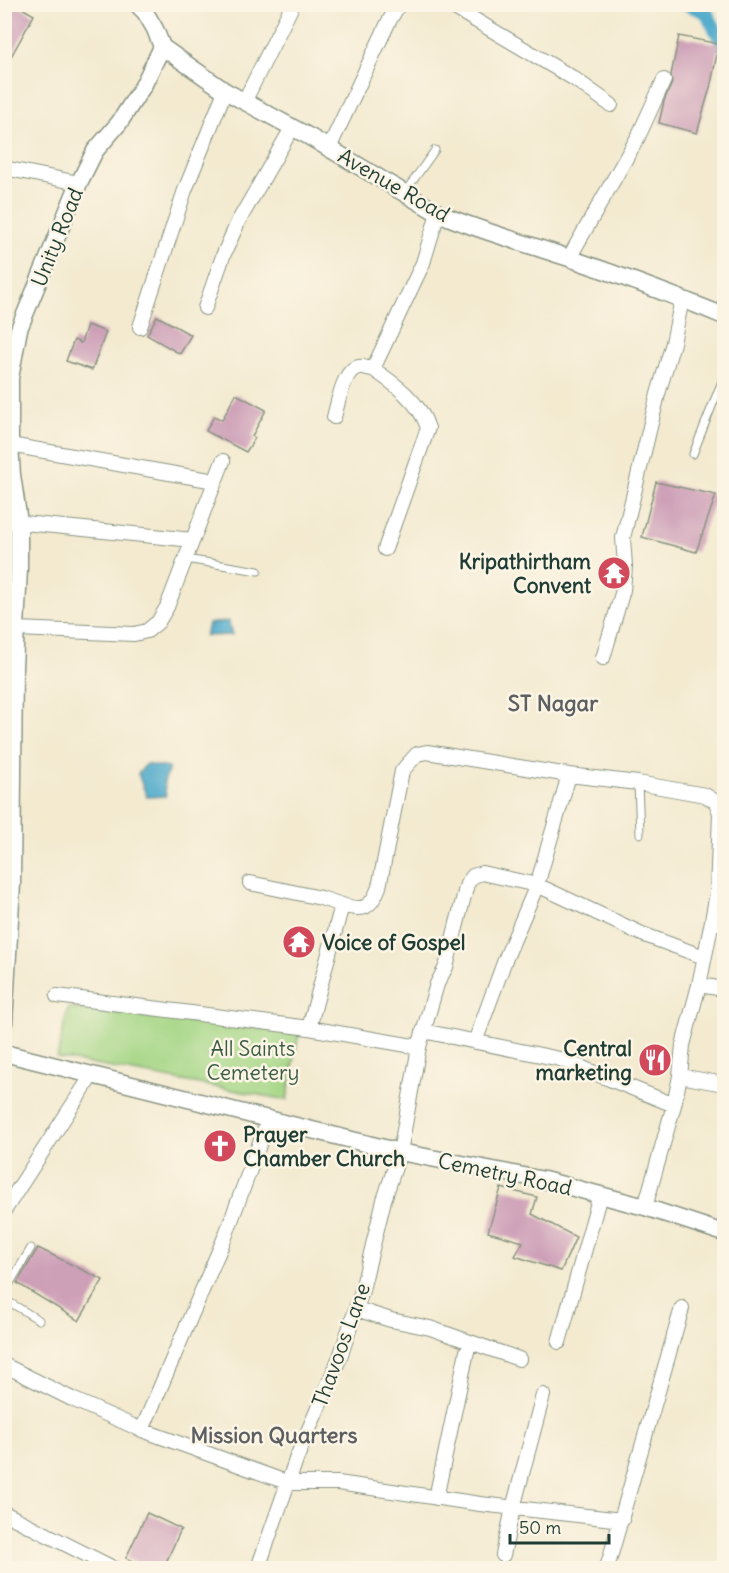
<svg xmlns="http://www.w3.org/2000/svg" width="729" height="1573" font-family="Delius,sans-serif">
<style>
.green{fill:#a4d685;stroke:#628a5c;stroke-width:1.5}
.water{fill:#4ca9ca;stroke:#36737f;stroke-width:1.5}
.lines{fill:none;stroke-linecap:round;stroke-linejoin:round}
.canal{stroke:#4ca9ca;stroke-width:14}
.building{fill:#cea0b8}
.service-casing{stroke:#899482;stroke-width:9}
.minor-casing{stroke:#899482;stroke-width:16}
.tertiary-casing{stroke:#899482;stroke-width:19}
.service{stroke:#fff;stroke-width:7}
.minor{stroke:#fff;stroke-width:14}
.tertiary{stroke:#fff;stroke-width:16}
.labels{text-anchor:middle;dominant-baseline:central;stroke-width:5;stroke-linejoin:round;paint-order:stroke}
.street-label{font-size:21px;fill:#1f3d34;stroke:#fcf5e5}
.poi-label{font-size:21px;font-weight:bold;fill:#1f3d34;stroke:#fcf5e5;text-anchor:end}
.park-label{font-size:21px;fill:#3a5c44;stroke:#fcf5e5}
.neighbourhood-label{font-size:22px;font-weight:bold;fill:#5c6062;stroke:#fcf5e5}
</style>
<rect width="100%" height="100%" fill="#fcf5e5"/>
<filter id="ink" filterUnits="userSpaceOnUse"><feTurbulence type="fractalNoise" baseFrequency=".0167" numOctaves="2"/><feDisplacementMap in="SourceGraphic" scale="12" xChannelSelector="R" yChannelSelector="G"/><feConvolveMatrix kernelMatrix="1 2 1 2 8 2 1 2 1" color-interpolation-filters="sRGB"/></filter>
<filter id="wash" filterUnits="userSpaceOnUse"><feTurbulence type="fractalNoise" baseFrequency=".008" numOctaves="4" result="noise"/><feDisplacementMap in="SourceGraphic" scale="24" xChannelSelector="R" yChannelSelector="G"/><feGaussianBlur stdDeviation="1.35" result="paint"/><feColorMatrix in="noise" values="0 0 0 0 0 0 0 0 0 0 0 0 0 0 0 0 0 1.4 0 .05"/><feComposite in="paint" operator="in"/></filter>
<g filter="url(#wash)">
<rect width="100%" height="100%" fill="#f3ead0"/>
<path class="green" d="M 68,1008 L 299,1033 L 287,1100 L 57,1058 Z"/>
<path class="water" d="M 228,621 L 232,635 L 205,636 L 208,624 Z
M 146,764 L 169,768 L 164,782 L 166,796 L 147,797 L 138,774 Z"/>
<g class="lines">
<path class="canal" d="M 686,4 L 706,12 L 724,46"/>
</g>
<g id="blocks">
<path class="building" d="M 8,4 L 15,4 L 34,15 L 4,69 L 4,11 Z
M 679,36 L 719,44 L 711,84 L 697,133 L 659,123 L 664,101 L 672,83 L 671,75 Z
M 157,316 L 191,335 L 180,354 L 147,335 Z
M 87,325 L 106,332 L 92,370 L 66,361 L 74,340 L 81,343 Z
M 236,394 L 266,410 L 252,436 L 255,438 L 246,452 L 206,431 L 214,416 L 222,420 Z
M 656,482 L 716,495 L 696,552 L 642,537 Z
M 501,1188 L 537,1197 L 532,1214 L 576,1237 L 561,1271 L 515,1256 L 523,1242 L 488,1232 Z
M 38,1248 L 103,1280 L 79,1321 L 17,1283 Z
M 147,1513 L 181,1529 L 163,1569 L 149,1569 L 126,1558 Z"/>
</g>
</g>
<g filter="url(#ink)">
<use href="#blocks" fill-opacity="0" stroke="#899482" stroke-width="1.5"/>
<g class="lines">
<defs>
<path id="service" d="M 405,192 L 435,150
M 693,454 L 724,376
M 186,559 L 258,571
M 638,783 L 640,834
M 711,926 L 724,927
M 4,1293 L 31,1248
M 4,1299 L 39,1320"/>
<path id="minor" d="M 448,4 L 573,78 L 611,105
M 244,102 L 293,4
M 329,148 L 388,23 L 399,4
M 4,168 L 79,183
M 569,258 L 638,137 L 664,80
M 205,308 L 223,256 L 238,222 L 292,128
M 140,327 L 185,190 L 225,91
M 373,369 C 395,384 420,402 428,428 L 385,549
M 334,417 C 338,404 343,369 359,367 C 363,366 369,369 373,369 L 423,263 L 438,213
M 10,445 L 215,481
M 4,521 L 193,540
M 17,629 L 134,634 L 147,631 L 158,622 L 167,607 L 223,461
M 603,658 L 623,590 L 625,566 L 623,538 L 658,394 L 673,343 L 682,299
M 250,883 L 321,898 L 342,905 L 309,1028 L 419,1047 L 400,1152 L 384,1200 L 361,1294 L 340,1357 L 297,1457 L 258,1568
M 342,905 C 364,912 371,908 379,887 L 402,771 L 417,754 L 427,752 L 569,775 L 638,783 L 705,795 L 716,802 L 720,813 L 717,893 L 711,926 L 699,985 L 683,1045 L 680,1076 L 674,1105 L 645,1207
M 699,985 L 724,989
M 57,996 L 309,1028
M 423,1031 L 560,1059 L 674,1105
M 475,1042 L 505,960 L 537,885 L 642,934 L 704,957
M 419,1047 L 437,984 L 446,967 L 467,884 L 473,876 L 482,873 L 537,885 L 569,775
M 680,1076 L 724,1084
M 4,1211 L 92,1075
M 356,1309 L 391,1320 L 430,1328 L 519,1359
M 559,1342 L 600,1195
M 4,1365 L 72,1399 L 142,1430 L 289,1483 L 338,1483 L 480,1504 L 622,1520
M 142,1430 L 225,1237 L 269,1118
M 436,1498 L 469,1342
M 4,1513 L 113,1568
M 503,1555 L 513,1508 L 543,1395
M 607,1568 L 682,1308"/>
<path id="tertiary" d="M 137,4 L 145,12 L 155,29 L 162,47 L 225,91 L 310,137 L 438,213 C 480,231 525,243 569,258 C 621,276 673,295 724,316
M 4,1023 L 12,884 L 14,666 L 19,569 L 19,522 L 12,475 L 10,445 L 10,378 L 19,329 L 79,183 L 95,151 L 119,123 L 143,86 L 162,47
M 4,1053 L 400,1152 L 544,1180 L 645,1207 L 724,1233"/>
</defs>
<use href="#service" class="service-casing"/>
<use href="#minor" class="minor-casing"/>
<use href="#tertiary" class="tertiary-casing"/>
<use href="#service" class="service"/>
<use href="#minor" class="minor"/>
<use href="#tertiary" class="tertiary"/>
</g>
</g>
<defs>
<symbol id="temple-disc" viewBox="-11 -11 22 22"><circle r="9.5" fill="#d1495b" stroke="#fcf5e5"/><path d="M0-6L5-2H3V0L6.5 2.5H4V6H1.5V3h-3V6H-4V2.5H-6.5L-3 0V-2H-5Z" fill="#fff"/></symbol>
<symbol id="restaurant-disc" viewBox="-11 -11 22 22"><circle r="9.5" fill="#d1495b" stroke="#fcf5e5"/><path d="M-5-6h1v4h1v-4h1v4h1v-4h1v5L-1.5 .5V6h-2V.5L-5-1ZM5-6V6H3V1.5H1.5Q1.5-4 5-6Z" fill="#fff"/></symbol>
<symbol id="church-disc" viewBox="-11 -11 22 22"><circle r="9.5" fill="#d1495b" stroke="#fcf5e5"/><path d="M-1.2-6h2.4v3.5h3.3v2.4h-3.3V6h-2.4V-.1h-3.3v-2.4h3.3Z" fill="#fff"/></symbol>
</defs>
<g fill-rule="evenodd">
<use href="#temple-disc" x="595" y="554" width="38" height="38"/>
<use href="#temple-disc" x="280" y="923" width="38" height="38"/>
<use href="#restaurant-disc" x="636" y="1041" width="38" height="38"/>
<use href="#church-disc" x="201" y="1127" width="38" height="38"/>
</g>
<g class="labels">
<g class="street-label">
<text transform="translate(394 185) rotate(30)">Avenue Road</text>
<text transform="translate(57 237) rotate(-68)">Unity Road</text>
<text transform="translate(505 1174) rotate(12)">Cemetry Road</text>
<text transform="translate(341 1345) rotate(-70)">Thavoos Lane</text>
</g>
<g class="poi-label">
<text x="591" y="561">Kripathirtham<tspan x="591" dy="24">Convent</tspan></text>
<text x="322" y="942" text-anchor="start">Voice of Gospel</text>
<text x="632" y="1048">Central<tspan x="632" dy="24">marketing</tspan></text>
<text x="243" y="1134" text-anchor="start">Prayer<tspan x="243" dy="24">Chamber Church</tspan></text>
</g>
<g class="park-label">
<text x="253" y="1048">All Saints<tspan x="253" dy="24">Cemetery</tspan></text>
</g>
<g class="neighbourhood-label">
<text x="553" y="703">ST Nagar</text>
<text x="274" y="1435">Mission Quarters</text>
</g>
</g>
<rect width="729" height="1573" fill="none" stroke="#fcf5e5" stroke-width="24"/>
<path d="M510 1534v9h99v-9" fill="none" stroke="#1f3d34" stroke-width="3"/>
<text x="519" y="1534" font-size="18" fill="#1f3d34" stroke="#fcf5e5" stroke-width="4.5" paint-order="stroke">50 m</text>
</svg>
